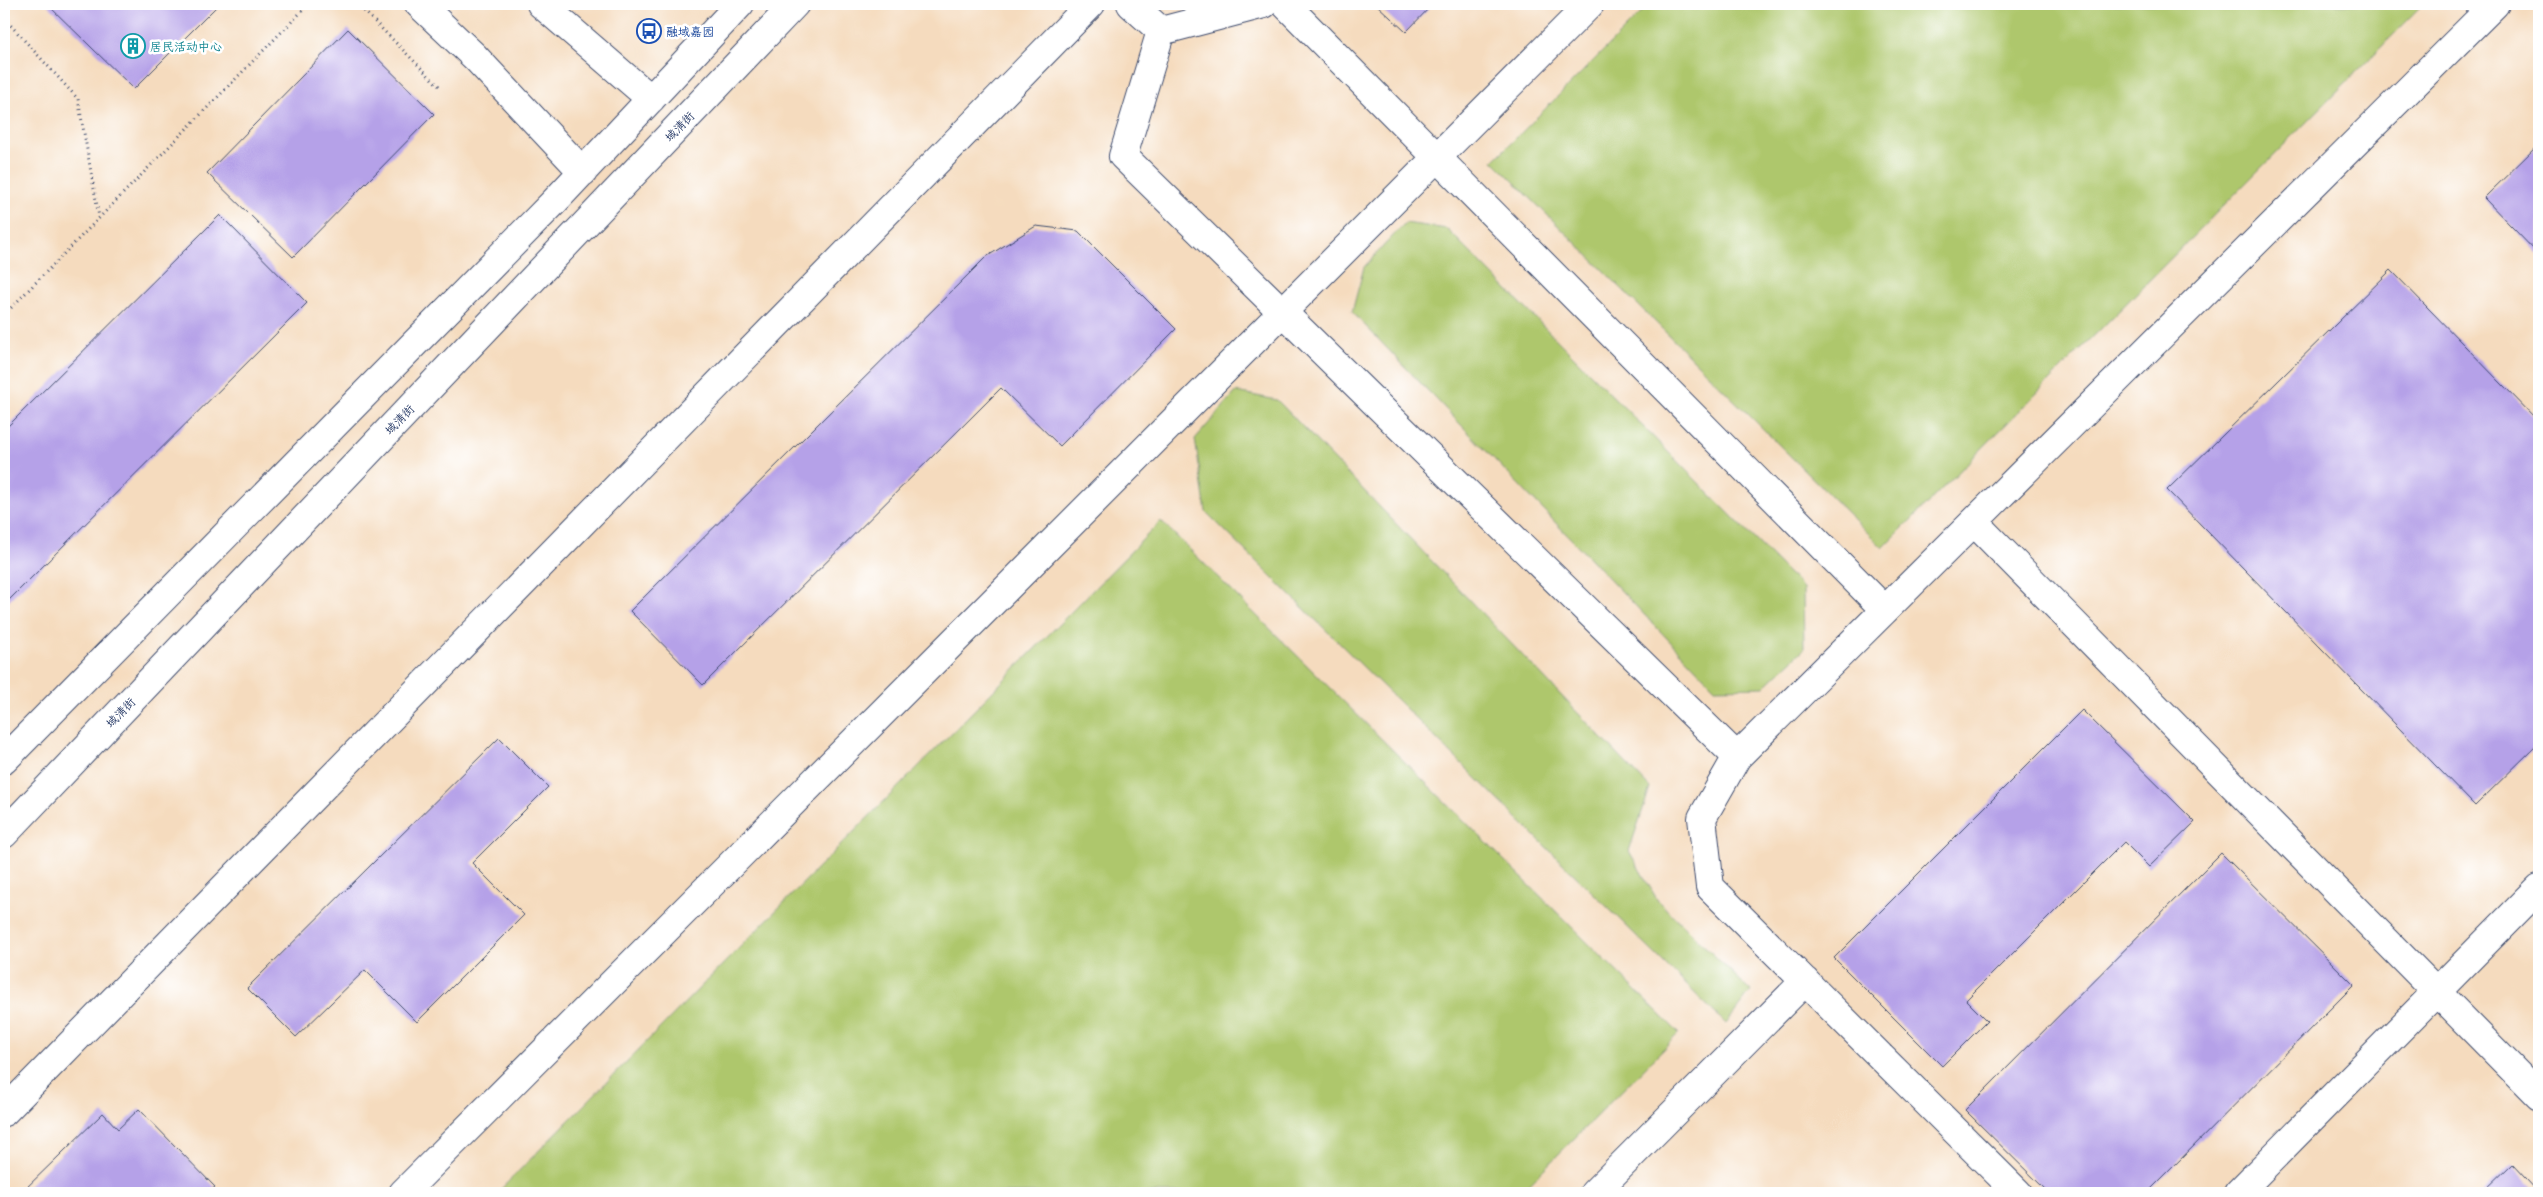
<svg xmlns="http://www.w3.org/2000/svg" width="2543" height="1197" font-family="Mali,'LXGW WenKai TC',sans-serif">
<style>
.green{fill:#aec76c;stroke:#647b65}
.building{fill:#b5a1e8}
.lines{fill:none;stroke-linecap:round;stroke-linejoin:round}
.minor-casing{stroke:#3c496c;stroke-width:30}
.path{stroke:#3c496c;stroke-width:3;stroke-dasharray:1 4;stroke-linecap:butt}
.minor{stroke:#fff;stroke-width:28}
.labels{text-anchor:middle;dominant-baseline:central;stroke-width:5;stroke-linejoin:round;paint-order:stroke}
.transit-label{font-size:12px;fill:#164399;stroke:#fff;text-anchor:start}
.culture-label{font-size:12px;fill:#0d838f;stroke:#fff;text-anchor:start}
.street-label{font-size:12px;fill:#1b2f5e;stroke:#fff}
</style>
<rect width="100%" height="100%" fill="#fff"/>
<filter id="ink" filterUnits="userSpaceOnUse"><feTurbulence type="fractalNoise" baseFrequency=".02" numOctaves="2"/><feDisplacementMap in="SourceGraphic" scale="10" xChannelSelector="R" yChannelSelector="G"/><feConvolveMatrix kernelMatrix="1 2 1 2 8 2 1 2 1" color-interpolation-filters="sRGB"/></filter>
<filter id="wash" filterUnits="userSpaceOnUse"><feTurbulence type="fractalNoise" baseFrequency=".0096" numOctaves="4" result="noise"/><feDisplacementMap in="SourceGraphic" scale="20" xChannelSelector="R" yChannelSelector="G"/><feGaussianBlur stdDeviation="1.12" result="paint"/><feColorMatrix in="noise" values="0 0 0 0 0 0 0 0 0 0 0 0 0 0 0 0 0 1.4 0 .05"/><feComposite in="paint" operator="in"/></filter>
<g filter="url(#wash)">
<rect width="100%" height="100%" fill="#f5dbbe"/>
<path class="green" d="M 1650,4 L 2424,4 L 1883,548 L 1493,161 Z
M 1405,223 L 1447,229 L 1803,588 L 1804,649 L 1764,687 L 1715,688 L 1352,312 L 1364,267 Z
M 1236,392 L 1277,400 L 1650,788 L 1629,851 L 1658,901 L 1751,991 L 1726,1024 L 1206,512 L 1195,439 Z
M 1161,521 L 1679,1033 L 1520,1193 L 497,1193 Z"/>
<g id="blocks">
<path class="building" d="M 47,4 L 219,4 L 134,89 Z
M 1376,4 L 1433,4 L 1406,32 Z
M 348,29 L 434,114 L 293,257 L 207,173 Z
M 2539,144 L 2539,255 L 2484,198 Z
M 220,215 L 307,303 L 4,605 L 4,430 Z
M 1036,226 L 1078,231 L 1176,329 L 1060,446 L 1001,388 L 703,685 L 630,611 L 986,257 Z
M 2391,270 L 2539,422 L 2539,743 L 2475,806 L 2167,490 Z
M 2082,710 L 2195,822 L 2149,867 L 2124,842 L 1966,1000 L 1987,1021 L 1942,1066 L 1834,958 Z
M 499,738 L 548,787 L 472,863 L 524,915 L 417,1022 L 365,970 L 296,1037 L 247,988 Z
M 2221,853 L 2354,985 L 2147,1193 L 2049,1193 L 1965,1110 Z
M 139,1109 L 215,1187 L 208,1193 L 21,1193 L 103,1113 L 118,1129 Z
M 2512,1164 L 2539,1193 L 2482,1193 Z"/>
</g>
</g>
<g filter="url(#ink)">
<use href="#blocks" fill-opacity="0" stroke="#3c496c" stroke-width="1"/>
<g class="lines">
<defs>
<path id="minor" d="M 419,4 L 475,57 L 583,172
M 541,4 L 651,99
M 1131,4 L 1161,31
M 1285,4 L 1885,610
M 1161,31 L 1123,156 L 1737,757
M 1161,31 L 1264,4
M 1974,522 L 2539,1096
M 4,760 L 554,202 L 740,4
M 4,834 L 795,4
M 4,1112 L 1091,4
M 403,1193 L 1590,4
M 1594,1193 L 1805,981
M 2018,1193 L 1710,887 L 1702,818 L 1737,757 L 2495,4
M 2238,1193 L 2539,888"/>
</defs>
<use href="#minor" class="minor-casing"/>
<path class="path" d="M 357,4 L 440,87
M 4,18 L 78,99 L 99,217
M 4,315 L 309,4"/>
<use href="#minor" class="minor"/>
</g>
</g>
<defs>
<symbol id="bus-ring" viewBox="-11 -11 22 22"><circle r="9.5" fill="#fff" stroke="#1a4fb4" stroke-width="1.5"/><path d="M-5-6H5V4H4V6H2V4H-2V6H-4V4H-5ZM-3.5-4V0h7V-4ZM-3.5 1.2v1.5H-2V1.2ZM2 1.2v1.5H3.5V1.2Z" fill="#1a4fb4"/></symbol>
<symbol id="building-ring" viewBox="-11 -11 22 22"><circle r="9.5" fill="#fff" stroke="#0f9aa8" stroke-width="1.5"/><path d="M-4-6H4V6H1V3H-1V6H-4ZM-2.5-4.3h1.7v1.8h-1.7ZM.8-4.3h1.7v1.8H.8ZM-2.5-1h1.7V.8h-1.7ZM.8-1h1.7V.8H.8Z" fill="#0f9aa8"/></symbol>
</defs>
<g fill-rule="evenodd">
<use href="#bus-ring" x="635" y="17" width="28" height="28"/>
<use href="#building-ring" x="119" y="32" width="28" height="28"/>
</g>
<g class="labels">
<g class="transit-label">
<text x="666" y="31">融域嘉园</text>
</g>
<g class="culture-label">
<text x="150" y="46">居民活动中心</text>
</g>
<g class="street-label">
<text transform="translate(679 126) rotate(-46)">域清街</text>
<text transform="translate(399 419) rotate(-46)">域清街</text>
<text transform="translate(120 712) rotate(-46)">域清街</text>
</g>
</g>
<rect width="2543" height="1197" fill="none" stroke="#fff" stroke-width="20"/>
</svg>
